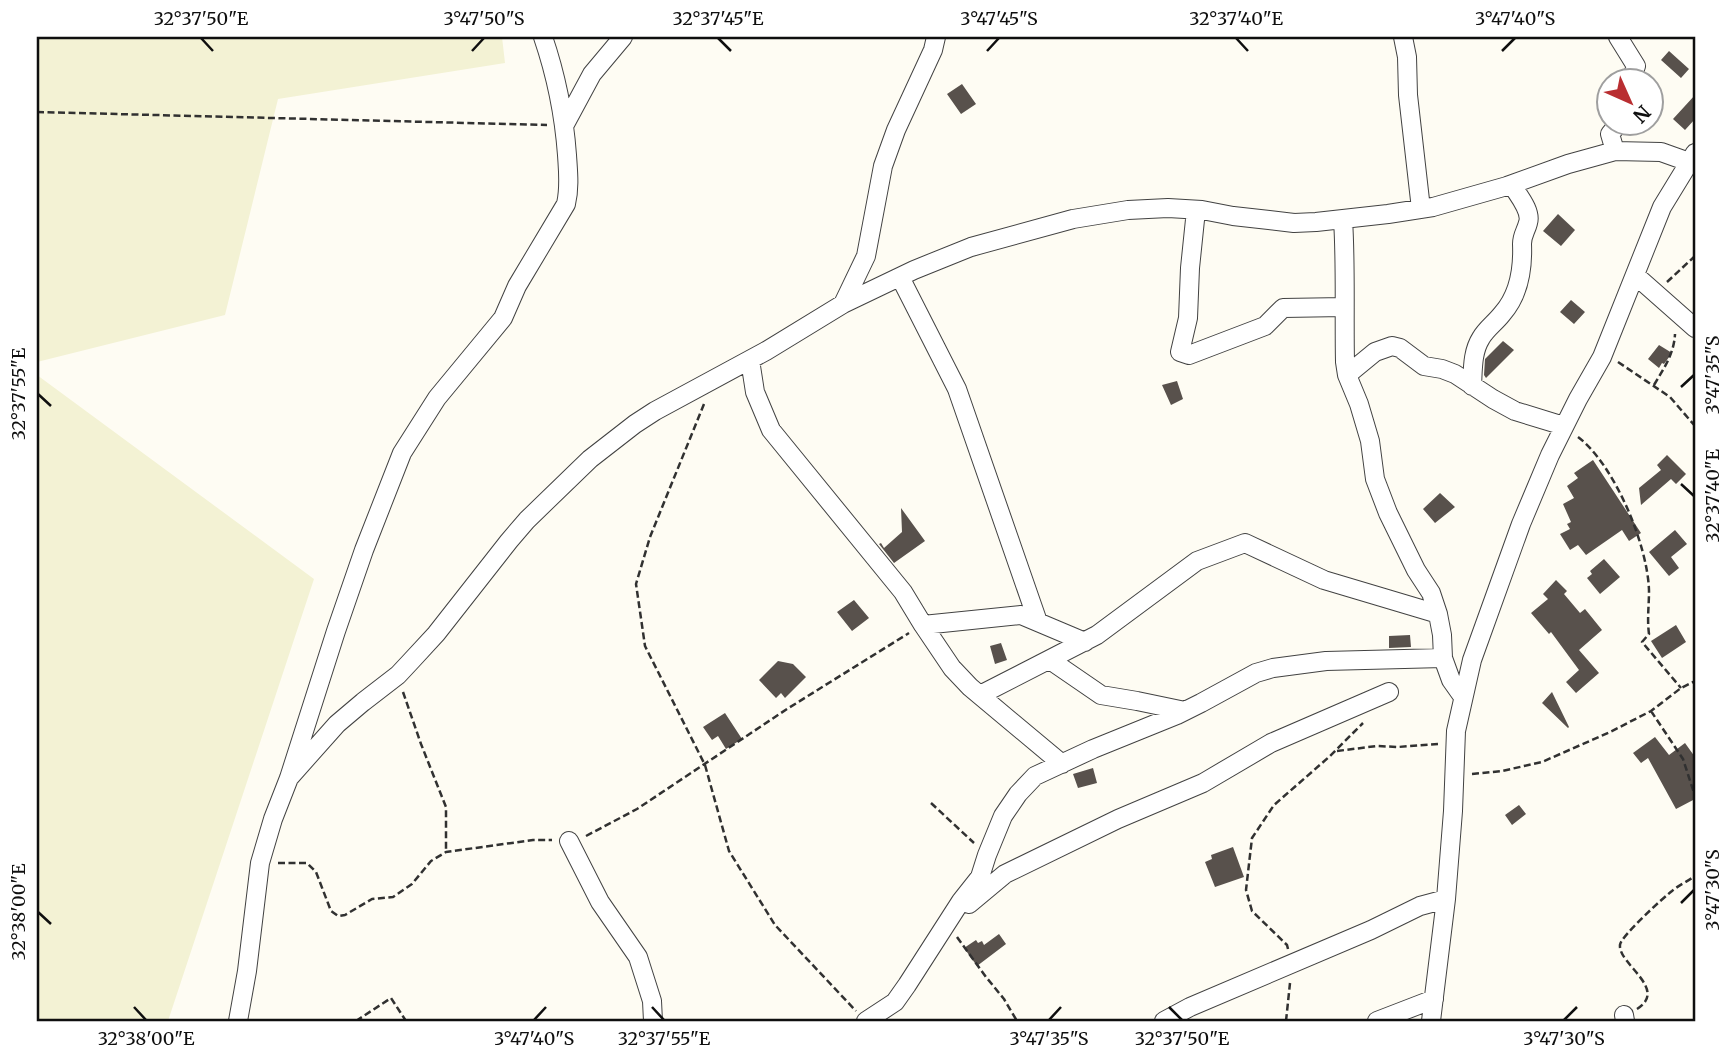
<svg xmlns="http://www.w3.org/2000/svg" width="1732" height="1058" font-family="Merriweather,serif">
<style>
.farmland{fill:#f3f2d4}
.building{fill:#58514c}
.lines{fill:none;stroke-linecap:round;stroke-linejoin:round}
.street-casing{stroke:#424242;stroke-width:20}
.path{stroke:#313131;stroke-width:2.5;stroke-dasharray:7 3.5;stroke-linecap:butt}
.street{stroke:#fff;stroke-width:18}
.ticks{fill:none;stroke:#0f0f0f;stroke-width:2.5}
.neatline{fill:none;stroke:#0f0f0f;stroke-width:2.5}
.ticks-label{font-size:18px;text-anchor:middle;fill:#0f0f0f}
</style>
<rect width="100%" height="100%" fill="#fefcf3"/>
<path class="farmland" d="M 37,37 L 502,37 L 505,63 L 278,99 L 225,315 L 37,362 Z
M 37,375 L 314,579 L 168,1021 L 37,1021 Z"/>
<path class="building" d="M 1669,51 L 1689,69 L 1681,78 L 1661,60 Z
M 962,84 L 976,104 L 961,114 L 947,94 Z
M 1695,95 L 1695,119 L 1685,130 L 1673,119 Z
M 1558,214 L 1575,230 L 1561,246 L 1543,231 Z
M 1571,300 L 1585,312 L 1574,324 L 1560,312 Z
M 1503,341 L 1514,350 L 1486,378 L 1484,375 L 1485,359 Z
M 1659,345 L 1672,353 L 1664,364 L 1662,363 L 1659,368 L 1648,359 Z
M 1177,381 L 1183,399 L 1171,405 L 1162,385 Z
M 1667,455 L 1686,474 L 1676,484 L 1671,479 L 1641,505 L 1639,488 L 1661,470 L 1657,465 Z
M 1593,460 L 1641,533 L 1629,541 L 1622,530 L 1586,555 L 1578,545 L 1570,550 L 1560,534 L 1570,529 L 1567,524 L 1571,522 L 1563,504 L 1574,498 L 1567,486 L 1578,478 L 1574,473 Z
M 1440,493 L 1455,507 L 1435,523 L 1423,509 Z
M 901,508 L 925,541 L 894,563 L 879,544 L 881,543 L 884,548 L 902,532 Z
M 1675,530 L 1687,544 L 1671,557 L 1679,568 L 1669,576 L 1649,552 Z
M 1604,559 L 1620,577 L 1600,594 L 1587,578 L 1592,574 L 1590,571 Z
M 1556,580 L 1567,591 L 1564,594 L 1580,613 L 1585,609 L 1602,630 L 1579,650 L 1599,673 L 1576,693 L 1566,682 L 1579,670 L 1551,632 L 1549,634 L 1531,613 L 1548,599 L 1543,594 Z
M 854,600 L 869,618 L 852,631 L 837,612 Z
M 1676,625 L 1686,642 L 1662,658 L 1651,641 Z
M 1410,635 L 1411,647 L 1389,648 L 1389,636 Z
M 1001,643 L 1007,660 L 995,664 L 990,646 Z
M 778,661 L 793,664 L 806,677 L 785,698 L 781,693 L 776,698 L 759,680 Z
M 1552,692 L 1569,727 L 1568,728 L 1542,703 Z
M 725,713 L 742,739 L 726,749 L 718,736 L 712,740 L 703,727 Z
M 1655,737 L 1669,755 L 1685,743 L 1695,757 L 1695,799 L 1676,809 L 1648,758 L 1641,763 L 1633,753 Z
M 1093,768 L 1097,783 L 1078,788 L 1073,774 Z
M 1519,805 L 1526,814 L 1512,825 L 1505,815 Z
M 1233,847 L 1244,877 L 1215,887 L 1205,862 L 1212,859 L 1211,855 Z
M 999,934 L 1006,944 L 977,966 L 964,948 L 976,940 L 978,943 L 982,941 L 984,945 Z"/>
<g class="lines">
<defs>
<path id="street" d="M 1403,37 L 1407,57 L 1408,95 L 1421,209
M 1618,37 L 1636,66 L 1631,80
M 564,126 L 592,74 L 623,37
M 1615,151 L 1610,134 L 1620,122
M 1196,210 L 1190,268 L 1188,318 L 1180,352 L 1189,355 L 1265,326 L 1283,308 L 1344,307
M 1343,219 C 1346,266 1344,314 1345,362 L 1347,375 L 1359,404 L 1370,441 L 1375,479 L 1388,513 L 1416,570 L 1431,593 L 1438,614 L 1442,635 L 1443,658 L 1451,680 L 1463,697
M 1635,275 L 1695,328
M 900,277 L 957,389 L 1038,622
M 843,304 L 866,256 L 883,166 L 896,130 L 933,50 L 936,37
M 750,360 L 755,392 L 771,430 L 903,592 L 923,625 L 952,668 L 970,687 L 1062,764
M 1347,375 L 1375,352 L 1392,346 L 1400,348 L 1424,366 L 1442,369 L 1455,374 L 1493,399 L 1515,411 L 1564,426
M 1472,386 C 1473,370 1472,352 1481,338 C 1486,329 1495,323 1502,314 C 1519,295 1523,268 1522,244 C 1522,235 1526,231 1528,223 C 1532,211 1518,195 1512,185
M 923,625 L 1021,615 L 1085,642
M 1050,660 L 1101,695 L 1137,701 L 1185,711
M 980,695 L 1097,635 L 1197,561 L 1245,543 L 1324,580 L 1438,614
M 289,778 L 337,724 L 363,702 L 398,675 L 412,660 L 436,634 L 509,541 L 527,520 L 590,459 L 635,424 L 655,411 L 766,351 L 843,304 L 914,270 L 971,247 L 1073,219 L 1128,210 L 1168,208 L 1202,210 L 1233,216 L 1269,220 L 1294,223 L 1316,222 L 1388,214 L 1433,207 L 1507,186 L 1568,164 L 1615,151 L 1661,152 L 1689,162
M 569,841 L 600,902 L 638,957 L 652,1001 L 653,1021
M 969,904 L 1005,874 L 1118,819 L 1203,783 L 1271,743 L 1389,692
M 1624,1015 L 1625,1021
M 238,1021 L 247,971 L 260,863 L 273,819 L 289,778 L 336,631 L 364,550 L 402,453 L 437,398 L 503,318 L 517,286 L 566,204 C 570,187 568,171 567,155 C 564,114 556,75 543,37
M 866,1021 L 895,1002 L 907,985 L 961,901 L 980,877 L 987,855 L 1003,816 L 1018,794 L 1035,776 L 1093,749 L 1177,715 L 1201,703 L 1256,673 L 1273,668 L 1326,661 L 1443,658
M 1164,1021 L 1190,1007 L 1371,930 L 1420,906 L 1446,899
M 1377,1021 L 1434,999
M 1431,1021 L 1446,899 L 1453,811 L 1456,731 L 1472,660 L 1521,524 L 1550,455 L 1578,399 L 1602,357 L 1662,207 L 1695,153"/>
</defs>
<use href="#street" class="street-casing"/>
<path class="path" d="M 37,112 L 547,125
M 1667,282 L 1695,256
M 1618,362 L 1670,397 L 1695,426
M 1654,385 C 1664,368 1674,354 1675,334
M 704,404 L 650,537 L 636,584 L 645,646 L 705,765 L 729,851 L 775,925 L 856,1011
M 1578,437 C 1614,464 1648,545 1649,591 C 1649,606 1647,619 1649,634 L 1642,642 L 1681,688
M 403,692 L 421,744 L 446,807 L 446,852
M 1651,711 L 1683,759 L 1695,796
M 1337,751 L 1377,746 L 1398,747 L 1438,744
M 1472,774 L 1502,771 L 1542,762 L 1610,732 L 1651,711 L 1681,688 L 1695,681
M 931,803 L 974,843
M 586,836 L 637,809 L 787,709 L 909,633
M 278,863 L 307,863 L 316,872 L 331,911 L 338,916 L 345,915 L 372,899 L 393,897 L 412,884 L 431,861 L 446,852 L 533,840 L 552,840
M 957,937 L 986,977 L 1004,999 L 1017,1021
M 1288,949 L 1287,945 L 1252,911 L 1246,890 L 1252,838 L 1274,805 L 1329,757 L 1363,723
M 1637,1009 C 1669,989 1618,964 1620,945 C 1620,937 1664,897 1672,891 C 1679,885 1688,881 1695,876
M 356,1021 L 391,998 L 406,1021
M 1286,1021 L 1290,983"/>
<use href="#street" class="street"/>
</g>
<path class="ticks" d="M 201,38 L 213,51M 718,38 L 731,51M 1236,38 L 1248,51M 472,51 L 484,38M 987,51 L 999,38M 1502,51 L 1515,38M 1681,387 L 1694,375M 38,394 L 51,406M 1681,484 L 1694,496M 1681,903 L 1694,890M 38,912 L 51,924M 134,1007 L 146,1020M 652,1007 L 664,1020M 1169,1007 L 1182,1020M 534,1020 L 546,1007M 1049,1020 L 1061,1007M 1564,1020 L 1577,1007"/>
<rect width="1732" height="1058" fill="none" stroke="#ffffff" stroke-width="77"/>
<g transform="translate(1630 102) rotate(135)"><circle r="33" fill="#ffffff" stroke="#9f9f9f" stroke-width="2"/>
<path d="M0-5L12 26L0 18L-12 26Z" fill="#b92e31"/>
<text y="-10" font-size="19" font-weight="bold" text-anchor="middle" fill="#0f0f0f">N</text>
</g>
<rect x="38" y="38" width="1656" height="982" class="neatline"/>
<g class="ticks-label">
<text x="201" y="25">32°37'50"E</text>
<text x="484" y="25">3°47'50"S</text>
<text x="718" y="25">32°37'45"E</text>
<text x="999" y="25">3°47'45"S</text>
<text x="1236" y="25">32°37'40"E</text>
<text x="1515" y="25">3°47'40"S</text>
<text transform="translate(1713 375) rotate(-90)" y="6">3°47'35"S</text>
<text transform="translate(19 394) rotate(-90)" y="6">32°37'55"E</text>
<text transform="translate(1713 496) rotate(-90)" y="6">32°37'40"E</text>
<text transform="translate(1713 890) rotate(-90)" y="6">3°47'30"S</text>
<text transform="translate(19 912) rotate(-90)" y="6">32°38'00"E</text>
<text x="146" y="1045">32°38'00"E</text>
<text x="534" y="1045">3°47'40"S</text>
<text x="664" y="1045">32°37'55"E</text>
<text x="1049" y="1045">3°47'35"S</text>
<text x="1182" y="1045">32°37'50"E</text>
<text x="1564" y="1045">3°47'30"S</text>
</g>
</svg>
